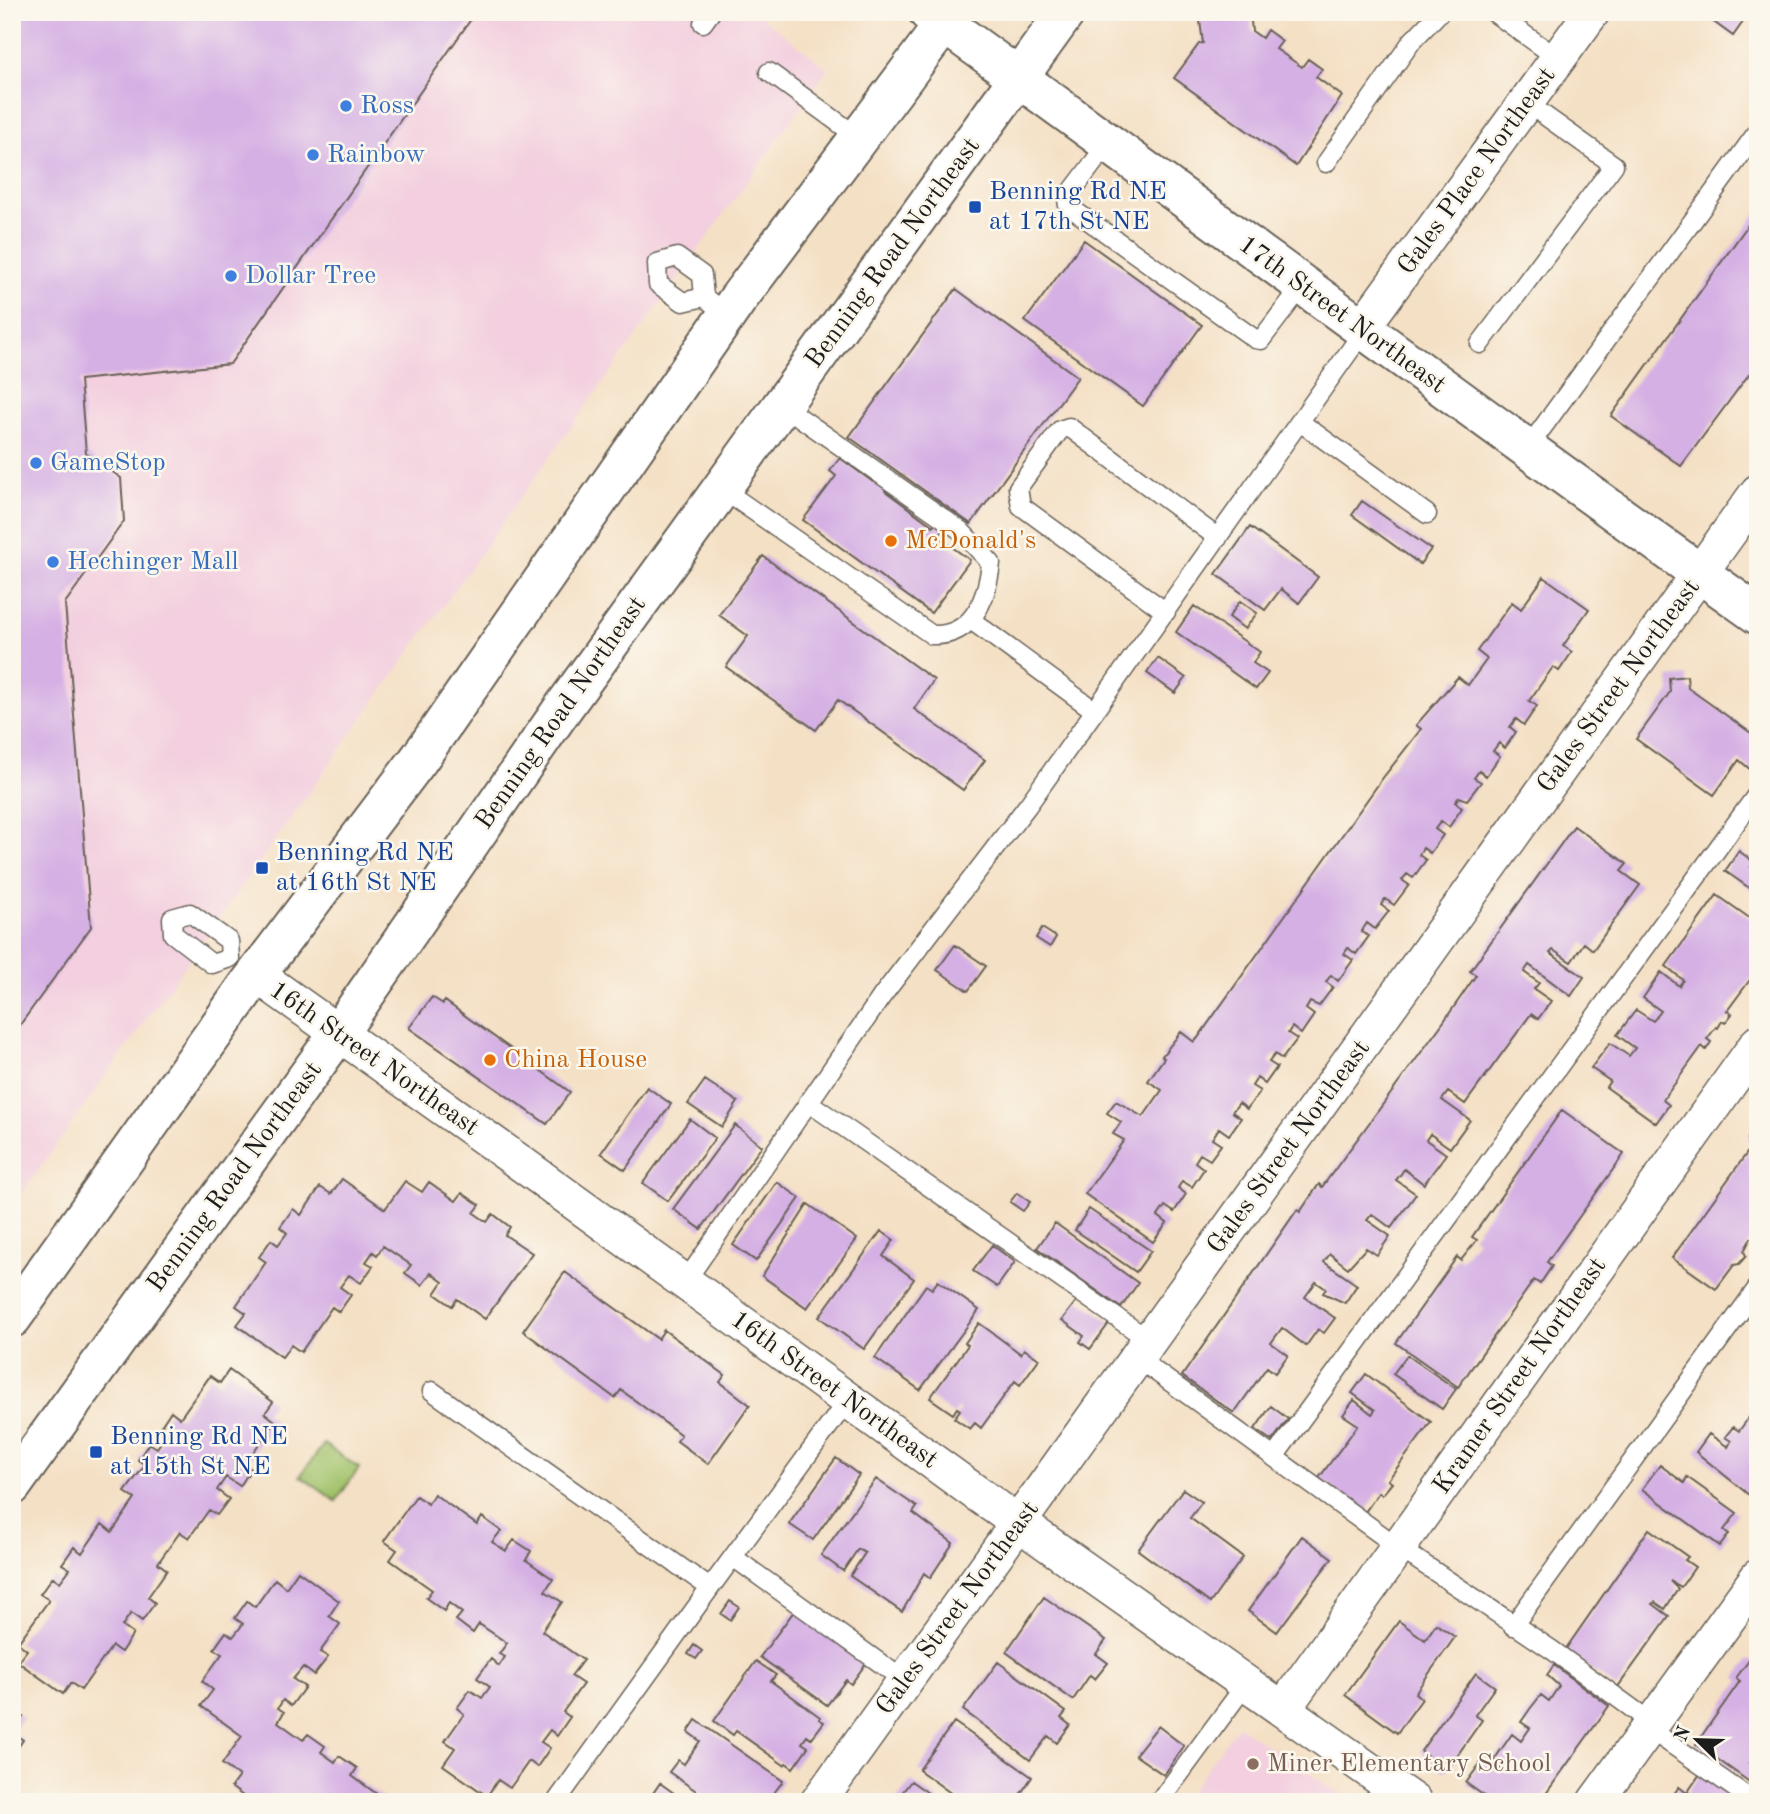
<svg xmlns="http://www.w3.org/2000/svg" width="1770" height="1814" font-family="'Old Standard TT',serif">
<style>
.built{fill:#f3cfdf}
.green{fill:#a2c26b;stroke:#5f6f44;stroke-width:2}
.building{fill:#d5b0e4}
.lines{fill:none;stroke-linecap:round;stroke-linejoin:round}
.lane-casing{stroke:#686157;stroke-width:21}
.street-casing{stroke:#686157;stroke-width:38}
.secondary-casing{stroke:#686157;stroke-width:42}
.primary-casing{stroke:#686157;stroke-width:42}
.lane{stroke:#fff;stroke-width:18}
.street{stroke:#fff;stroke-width:35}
.secondary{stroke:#fff;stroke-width:38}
.primary{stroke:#fff;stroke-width:38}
.shop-dot{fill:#3f7fe0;stroke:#fbf7ec;stroke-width:2.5}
.transit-dot{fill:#1a4fb4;stroke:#fbf7ec;stroke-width:2.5}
.food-dot{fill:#e8710a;stroke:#fbf7ec;stroke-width:2.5}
.education-dot{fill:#8d6e63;stroke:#fbf7ec;stroke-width:2.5}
.labels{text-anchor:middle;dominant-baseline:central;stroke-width:5;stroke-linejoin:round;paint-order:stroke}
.shop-label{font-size:26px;fill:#366cbe;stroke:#fbf7ec;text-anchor:start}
.street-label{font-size:26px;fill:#1c1c1c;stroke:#fbf7ec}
.transit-label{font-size:26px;fill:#164399;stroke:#fbf7ec;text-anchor:start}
.food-label{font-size:26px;fill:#c56008;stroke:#fbf7ec;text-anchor:start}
.education-label{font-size:26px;fill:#785e54;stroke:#fbf7ec;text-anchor:start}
</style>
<rect width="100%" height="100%" fill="#fbf7ec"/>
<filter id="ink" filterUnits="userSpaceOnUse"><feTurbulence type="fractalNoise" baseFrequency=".0143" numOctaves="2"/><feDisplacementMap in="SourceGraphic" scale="14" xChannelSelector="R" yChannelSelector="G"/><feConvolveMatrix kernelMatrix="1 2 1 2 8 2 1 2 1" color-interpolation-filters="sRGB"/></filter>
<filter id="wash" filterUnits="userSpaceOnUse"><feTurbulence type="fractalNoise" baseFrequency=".00686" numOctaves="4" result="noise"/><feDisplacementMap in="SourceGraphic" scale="28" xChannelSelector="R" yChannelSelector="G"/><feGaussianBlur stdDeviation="1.57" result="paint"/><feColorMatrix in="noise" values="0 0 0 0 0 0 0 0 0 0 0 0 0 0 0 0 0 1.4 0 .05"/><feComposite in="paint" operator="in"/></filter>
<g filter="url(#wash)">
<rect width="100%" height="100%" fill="#f4e0c5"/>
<path class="built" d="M 12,12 L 755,12 L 828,69 L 12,1207 Z
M 1238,1726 L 1352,1802 L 1182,1802 Z"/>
<path class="green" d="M 324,1444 L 359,1468 L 336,1501 L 300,1476 Z"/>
<g id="blocks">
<path class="building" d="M 19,12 L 476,12 L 230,364 L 80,380 L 86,453 L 121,478 L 124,521 L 65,603 L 91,927 L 12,1036 L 12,405 L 15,404 L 12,369 L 12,21 Z
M 1188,12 L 1250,12 L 1252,31 L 1262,38 L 1267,30 L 1282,41 L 1276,49 L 1302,67 L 1308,59 L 1322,69 L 1316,77 L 1342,96 L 1296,166 L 1174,78 L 1199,44 L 1203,43 L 1200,21 Z
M 1700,12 L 1750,12 L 1733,36 Z
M 1758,211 L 1758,362 L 1681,466 L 1611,416 Z
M 1084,240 L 1202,325 L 1143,406 L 1025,321 Z
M 956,289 L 1078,377 L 971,524 L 849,437 Z
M 840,458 L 873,482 L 875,478 L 887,487 L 885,491 L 933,526 L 936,522 L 945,527 L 938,537 L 970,560 L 931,613 L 803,520 L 836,476 L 830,471 Z
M 1362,501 L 1431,549 L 1420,564 L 1352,515 Z
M 1250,527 L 1318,577 L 1299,603 L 1281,589 L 1265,610 L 1216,574 Z
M 763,556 L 934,680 L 914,709 L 985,760 L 963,790 L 838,700 L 816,730 L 726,667 L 748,636 L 719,615 Z
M 1544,577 L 1589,609 L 1563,646 L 1572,652 L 1559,671 L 1553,667 L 1529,701 L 1537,706 L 1524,725 L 1516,719 L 1510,727 L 1516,732 L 1505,748 L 1499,743 L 1493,751 L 1500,756 L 1486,776 L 1479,771 L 1474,778 L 1481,782 L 1467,800 L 1459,797 L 1455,802 L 1462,808 L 1449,827 L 1441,821 L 1435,829 L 1443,835 L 1430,853 L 1423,848 L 1419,855 L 1426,860 L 1413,878 L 1407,874 L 1402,880 L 1409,885 L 1394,905 L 1385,899 L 1381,905 L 1389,911 L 1375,929 L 1367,923 L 1361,932 L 1369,936 L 1356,954 L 1348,948 L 1344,954 L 1353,960 L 1338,981 L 1331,975 L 1326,982 L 1333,987 L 1319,1006 L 1310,1002 L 1306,1009 L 1314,1015 L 1301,1034 L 1292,1027 L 1288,1033 L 1297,1039 L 1282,1059 L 1275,1054 L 1269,1062 L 1277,1067 L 1265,1084 L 1257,1078 L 1252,1086 L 1260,1091 L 1247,1109 L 1239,1103 L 1232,1112 L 1241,1118 L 1229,1135 L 1219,1128 L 1212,1139 L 1221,1145 L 1210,1160 L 1200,1154 L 1195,1162 L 1204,1169 L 1192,1187 L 1182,1181 L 1178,1188 L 1186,1194 L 1174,1212 L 1165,1206 L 1158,1216 L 1167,1223 L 1153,1242 L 1085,1194 L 1124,1140 L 1113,1134 L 1121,1122 L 1107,1113 L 1116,1101 L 1143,1117 L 1162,1090 L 1148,1081 L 1164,1058 L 1162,1056 L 1181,1032 L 1194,1042 L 1197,1039 L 1382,779 L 1421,729 L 1416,725 L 1458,677 L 1468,685 L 1487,659 L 1477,651 L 1512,602 L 1521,609 Z
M 1240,601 L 1257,613 L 1245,629 L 1229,617 Z
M 1194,606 L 1260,652 L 1253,663 L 1268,673 L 1256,689 L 1176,632 Z
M 1158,658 L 1186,678 L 1175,693 L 1147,673 Z
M 1687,676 L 1688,688 L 1758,738 L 1758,776 L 1739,760 L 1714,795 L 1636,739 L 1670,692 L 1669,678 Z
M 1574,826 L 1627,864 L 1621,871 L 1640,885 L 1593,950 L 1584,943 L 1571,962 L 1553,950 L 1550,953 L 1584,977 L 1571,996 L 1529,965 L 1524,972 L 1539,983 L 1534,989 L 1551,1001 L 1538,1019 L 1531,1014 L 1465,1104 L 1448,1092 L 1442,1100 L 1470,1120 L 1450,1148 L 1430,1134 L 1426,1140 L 1446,1154 L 1424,1184 L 1404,1169 L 1401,1174 L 1396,1180 L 1416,1194 L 1391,1228 L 1372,1214 L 1367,1220 L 1390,1236 L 1377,1255 L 1366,1248 L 1348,1268 L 1330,1254 L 1324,1262 L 1357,1285 L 1345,1303 L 1323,1293 L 1326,1289 L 1316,1282 L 1305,1297 L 1335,1318 L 1324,1333 L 1318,1329 L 1306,1346 L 1282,1328 L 1271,1343 L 1288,1355 L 1275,1373 L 1267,1367 L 1234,1413 L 1182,1376 L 1297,1210 L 1300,1212 L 1319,1184 L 1322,1187 L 1442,1024 L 1476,975 L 1470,971 Z
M 1739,851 L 1755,863 L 1751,867 L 1758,873 L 1758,894 L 1725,871 Z
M 1717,895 L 1758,924 L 1758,969 L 1727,1011 L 1732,1014 L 1725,1023 L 1722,1021 L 1718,1028 L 1716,1027 L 1707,1039 L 1711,1042 L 1706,1050 L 1702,1046 L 1663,1100 L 1669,1105 L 1656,1123 L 1606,1087 L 1610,1081 L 1591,1068 L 1610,1043 L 1629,1056 L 1635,1048 L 1617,1035 L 1636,1010 L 1653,1021 L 1661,1011 L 1643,998 L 1661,972 L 1679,986 L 1683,980 L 1666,966 Z
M 1042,928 L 1056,937 L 1050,947 L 1036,938 Z
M 955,945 L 986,966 L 968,991 L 937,970 Z
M 432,997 L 443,1004 L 445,1001 L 570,1092 L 547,1124 L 409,1028 Z
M 705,1080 L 738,1102 L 722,1127 L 688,1104 Z
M 647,1087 L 671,1104 L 625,1170 L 601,1153 Z
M 1562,1110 L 1624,1154 L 1547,1262 L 1552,1266 L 1540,1284 L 1534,1280 L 1458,1387 L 1396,1343 L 1457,1257 L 1461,1260 L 1477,1240 L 1472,1237 Z
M 690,1119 L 715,1138 L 668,1201 L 643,1183 Z
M 735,1125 L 762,1146 L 701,1229 L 673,1209 Z
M 1756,1127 L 1758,1238 L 1751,1238 L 1744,1251 L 1746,1256 L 1739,1264 L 1734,1265 L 1716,1289 L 1672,1258 L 1754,1143 L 1748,1139 Z
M 342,1179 L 385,1209 L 405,1181 L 422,1192 L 429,1182 L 456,1201 L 462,1193 L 480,1205 L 474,1213 L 487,1222 L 493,1214 L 510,1227 L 505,1235 L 532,1253 L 485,1319 L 457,1299 L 452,1306 L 435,1294 L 443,1282 L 431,1273 L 422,1285 L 405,1273 L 411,1265 L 383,1246 L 377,1255 L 373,1252 L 366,1262 L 373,1266 L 361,1283 L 349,1275 L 340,1287 L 351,1295 L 339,1312 L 332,1307 L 301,1352 L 291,1345 L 282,1357 L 237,1325 L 246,1313 L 236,1306 L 266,1262 L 259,1257 L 271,1240 L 278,1245 L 287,1233 L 280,1227 L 293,1209 L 301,1215 L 320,1187 L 331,1194 Z
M 777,1182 L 800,1198 L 756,1261 L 733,1245 Z
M 1017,1193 L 1030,1202 L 1023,1211 L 1010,1202 Z
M 808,1204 L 857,1239 L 807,1308 L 762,1276 Z
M 1089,1209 L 1151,1251 L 1136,1272 L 1075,1230 Z
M 1055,1223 L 1138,1283 L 1121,1308 L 1037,1248 Z
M 881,1231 L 894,1240 L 883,1256 L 914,1279 L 864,1349 L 819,1317 Z
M 992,1245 L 1015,1262 L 997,1287 L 973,1271 Z
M 565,1272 L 658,1339 L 664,1330 L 725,1375 L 720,1382 L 750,1405 L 708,1464 L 677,1441 L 681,1435 L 621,1390 L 615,1398 L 523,1331 Z
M 938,1281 L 979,1310 L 920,1390 L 875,1358 L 926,1285 L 932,1289 Z
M 1078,1299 L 1110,1322 L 1090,1349 L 1080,1342 L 1084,1336 L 1062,1320 Z
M 979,1323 L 1021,1354 L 1024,1349 L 1039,1359 L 1020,1385 L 1015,1381 L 981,1428 L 975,1423 L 970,1429 L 954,1418 L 960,1410 L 957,1408 L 953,1414 L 930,1398 L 968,1345 L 965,1343 Z
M 1407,1355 L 1456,1389 L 1442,1409 L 1393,1374 Z
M 229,1370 L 273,1402 L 265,1413 L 275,1421 L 245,1464 L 251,1469 L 240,1486 L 226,1477 L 217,1490 L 229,1499 L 217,1515 L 209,1510 L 189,1538 L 180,1532 L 158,1563 L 167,1570 L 148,1597 L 155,1603 L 142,1621 L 131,1613 L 122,1626 L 133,1634 L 121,1652 L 112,1646 L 81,1690 L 71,1683 L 63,1694 L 18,1662 L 27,1650 L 18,1643 L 49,1600 L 40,1594 L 53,1577 L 60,1582 L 70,1569 L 62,1564 L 74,1547 L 82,1553 L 102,1524 L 112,1532 L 135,1499 L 125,1492 L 145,1465 L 138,1460 L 149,1443 L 157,1448 L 167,1434 L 159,1429 L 171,1411 L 180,1418 L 210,1376 L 220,1383 Z
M 1366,1374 L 1431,1422 L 1388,1480 L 1392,1483 L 1382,1495 L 1379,1492 L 1365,1512 L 1319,1478 L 1358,1425 L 1343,1415 L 1354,1400 L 1372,1414 L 1375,1410 L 1352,1393 Z
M 1758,1405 L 1758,1496 L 1754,1499 L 1696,1452 L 1709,1434 L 1728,1447 L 1731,1441 L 1725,1437 L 1733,1427 L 1739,1431 Z
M 1271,1406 L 1288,1419 L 1272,1441 L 1255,1429 Z
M 836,1458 L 859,1475 L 813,1540 L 789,1524 Z
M 1660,1465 L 1684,1483 L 1687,1477 L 1737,1513 L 1724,1530 L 1729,1534 L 1720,1546 L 1642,1489 Z
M 876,1479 L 917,1507 L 913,1513 L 953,1543 L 930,1578 L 924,1573 L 902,1612 L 850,1576 L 865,1553 L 858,1549 L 843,1571 L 821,1555 Z
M 1183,1489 L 1202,1502 L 1190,1518 L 1243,1557 L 1210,1603 L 1138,1550 Z
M 434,1494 L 477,1525 L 482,1517 L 501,1531 L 492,1542 L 506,1551 L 514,1540 L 531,1551 L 526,1560 L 553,1579 L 545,1591 L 562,1602 L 542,1631 L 583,1660 L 571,1676 L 583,1684 L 563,1712 L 570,1717 L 557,1736 L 550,1730 L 541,1742 L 550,1748 L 537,1767 L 529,1761 L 510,1788 L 498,1780 L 487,1796 L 443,1765 L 455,1748 L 445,1741 L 464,1714 L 457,1708 L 470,1690 L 482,1698 L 490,1687 L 477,1678 L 491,1659 L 499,1666 L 505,1657 L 499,1654 L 507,1643 L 479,1624 L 473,1633 L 456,1620 L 462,1613 L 449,1603 L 444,1611 L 426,1598 L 432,1590 L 390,1560 L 397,1550 L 384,1541 L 416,1496 L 428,1504 Z
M 1649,1529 L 1688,1557 L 1685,1560 L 1695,1567 L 1681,1587 L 1670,1581 L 1678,1589 L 1665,1609 L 1655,1602 L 1653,1604 L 1669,1616 L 1617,1688 L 1565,1650 Z
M 1302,1536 L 1332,1558 L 1277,1632 L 1248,1611 Z
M 298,1571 L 339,1601 L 329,1616 L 340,1624 L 320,1652 L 328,1657 L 314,1675 L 303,1667 L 293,1679 L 305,1687 L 291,1706 L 283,1700 L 278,1708 L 284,1712 L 278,1722 L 303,1740 L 308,1734 L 325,1746 L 321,1752 L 335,1762 L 339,1756 L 357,1768 L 352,1776 L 388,1802 L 251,1802 L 231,1787 L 239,1776 L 222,1764 L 242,1736 L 201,1706 L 213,1690 L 202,1681 L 222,1654 L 214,1649 L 226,1632 L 233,1637 L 243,1624 L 235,1618 L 247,1601 L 255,1607 L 275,1579 L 286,1588 Z
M 1044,1597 L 1106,1640 L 1096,1654 L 1108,1663 L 1095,1679 L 1090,1675 L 1073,1700 L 1006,1652 Z
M 730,1601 L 739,1607 L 730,1620 L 721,1614 Z
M 795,1610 L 867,1662 L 851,1684 L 846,1680 L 827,1705 L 760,1657 Z
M 1399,1621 L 1425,1640 L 1436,1624 L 1455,1637 L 1415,1693 L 1422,1699 L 1397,1733 L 1345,1695 Z
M 694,1645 L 702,1651 L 696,1659 L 688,1654 Z
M 1758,1657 L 1758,1752 L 1750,1763 L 1758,1768 L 1758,1788 L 1696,1744 L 1740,1681 L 1736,1678 L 1750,1659 L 1755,1662 Z
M 756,1661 L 776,1675 L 771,1681 L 820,1717 L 819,1719 L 824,1722 L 811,1739 L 807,1736 L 802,1743 L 808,1747 L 793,1768 L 786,1763 L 784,1765 L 736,1731 L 733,1735 L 714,1721 Z
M 998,1662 L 1066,1712 L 1061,1718 L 1070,1725 L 1057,1743 L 1048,1736 L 1030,1760 L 963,1710 Z
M 1554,1665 L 1609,1706 L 1540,1802 L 1493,1802 L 1466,1783 L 1482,1761 L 1498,1772 L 1502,1765 L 1494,1760 L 1512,1734 L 1521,1741 L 1530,1728 L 1521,1722 L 1530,1709 L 1541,1695 L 1549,1701 L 1559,1686 L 1547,1675 Z
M 1476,1673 L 1495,1687 L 1475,1715 L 1482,1720 L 1447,1770 L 1443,1771 L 1421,1751 Z
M 12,1710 L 23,1717 L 12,1732 Z
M 696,1720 L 783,1781 L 767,1802 L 762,1798 L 759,1802 L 712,1802 L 669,1772 L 678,1760 L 684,1764 L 700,1741 L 688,1732 Z
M 954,1722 L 1032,1777 L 1015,1802 L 963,1802 L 919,1770 Z
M 1158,1726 L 1184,1746 L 1164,1775 L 1135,1755 Z
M 12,1732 L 23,1740 L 12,1756 Z
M 1702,1771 L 1744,1802 L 1668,1802 L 1679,1787 L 1687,1793 Z
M 911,1781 L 941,1802 L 895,1802 Z
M 660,1783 L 686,1802 L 647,1802 Z"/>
</g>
</g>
<g filter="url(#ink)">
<use href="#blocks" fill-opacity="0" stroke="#686157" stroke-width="2"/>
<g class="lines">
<defs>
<path id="lane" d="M 1493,12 L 1559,59
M 703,23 L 711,12
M 769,72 L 858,137
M 1109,142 L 1067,198 L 1068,206 L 1255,339 L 1261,340 L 1302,286
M 1326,163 L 1412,41 L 1440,12
M 704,297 L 683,302 L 658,284 L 657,263 L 677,257 L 702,275 L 704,297 L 727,315
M 1480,344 L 1614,165 L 1527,103
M 1300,422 L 1427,514
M 1527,449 L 1758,131
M 722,489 L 932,635 C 973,637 987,598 991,563 L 960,530 L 782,405
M 1166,612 L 1021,506 L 1018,488 L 1060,430 L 1069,427 L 1218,538
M 971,620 L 1095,711
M 190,913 L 229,941 L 230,958 L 212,964 L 173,934 L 172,918 Z
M 808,1102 L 1150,1341
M 685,1282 L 882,996 L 1028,805 L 1363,332
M 1137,1358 L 1398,1547 L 1552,1650 L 1652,1723
M 432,1391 L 710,1588 L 848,1400
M 1274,1457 L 1758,793
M 733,1557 L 905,1681
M 1513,1626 L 1758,1287
M 1648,1728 L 1755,1802
M 556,1802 L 710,1588
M 1159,1802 L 1246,1684"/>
<path id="street" d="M 1361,329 L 1592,12
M 257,975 L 508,1154 L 979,1495 L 1414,1802
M 1283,1709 L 1758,1043
M 818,1802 L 1758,492
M 1595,1802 L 1758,1577"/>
<path id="secondary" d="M 928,12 C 1205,212 1479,416 1758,615"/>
<path id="primary" d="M 12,1318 L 249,984 L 419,759 L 738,299 L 953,12
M 12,1486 L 338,1034 L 563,708 L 1066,12"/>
</defs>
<use href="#lane" class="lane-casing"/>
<use href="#street" class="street-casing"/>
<use href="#secondary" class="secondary-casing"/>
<use href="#primary" class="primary-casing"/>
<use href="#lane" class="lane"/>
<use href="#street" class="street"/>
<use href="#secondary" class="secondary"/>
<use href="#primary" class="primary"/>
</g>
</g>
<g class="shop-dot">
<circle cx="346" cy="106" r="7"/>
<circle cx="313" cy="155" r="7"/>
<circle cx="231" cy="276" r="7"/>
<circle cx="36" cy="463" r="7"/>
<circle cx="53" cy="562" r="7"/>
</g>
<g class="transit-dot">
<rect x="968" y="200" width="14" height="14" rx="3.5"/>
<rect x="255" y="861" width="14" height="14" rx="3.5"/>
<rect x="89" y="1445" width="14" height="14" rx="3.5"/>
</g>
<g class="food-dot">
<circle cx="891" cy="541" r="7"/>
<circle cx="490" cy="1060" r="7"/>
</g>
<circle class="education-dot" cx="1253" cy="1764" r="7"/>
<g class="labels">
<g class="shop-label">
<text x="360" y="106">Ross</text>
<text x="327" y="155">Rainbow</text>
<text x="245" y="276">Dollar Tree</text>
<text x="50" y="463">GameStop</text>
<text x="67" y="562">Hechinger Mall</text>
</g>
<g class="street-label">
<text transform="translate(1477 171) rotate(-54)">Gales Place Northeast</text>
<text transform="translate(893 253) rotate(-54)">Benning Road Northeast</text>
<text transform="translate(1342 315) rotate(36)">17th Street Northeast</text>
<text transform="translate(1619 686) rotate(-54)">Gales Street Northeast</text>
<text transform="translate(561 713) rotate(-55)">Benning Road Northeast</text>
<text transform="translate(374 1059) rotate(35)">16th Street Northeast</text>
<text transform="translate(1289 1147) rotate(-54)">Gales Street Northeast</text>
<text transform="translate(235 1177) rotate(-54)">Benning Road Northeast</text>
<text transform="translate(1520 1376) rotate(-55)">Kramer Street Northeast</text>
<text transform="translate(834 1390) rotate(36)">16th Street Northeast</text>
<text transform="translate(958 1608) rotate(-54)">Gales Street Northeast</text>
</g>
<g class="transit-label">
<text x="989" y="192">Benning Rd NE<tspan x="989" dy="30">at 17th St NE</tspan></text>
<text x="276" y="853">Benning Rd NE<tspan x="276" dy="30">at 16th St NE</tspan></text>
<text x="110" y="1437">Benning Rd NE<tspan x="110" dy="30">at 15th St NE</tspan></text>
</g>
<g class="food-label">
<text x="905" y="541">McDonald's</text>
<text x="504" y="1060">China House</text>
</g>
<g class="education-label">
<text x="1267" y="1764">Miner Elementary School</text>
</g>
</g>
<rect width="1770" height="1814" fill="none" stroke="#fbf7ec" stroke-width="42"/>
<g transform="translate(1697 1740) rotate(293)" stroke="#fbf7ec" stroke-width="5" paint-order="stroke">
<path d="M0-5L12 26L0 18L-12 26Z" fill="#1c1c1c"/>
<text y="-10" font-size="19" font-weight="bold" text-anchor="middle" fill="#1c1c1c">N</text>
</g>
</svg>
